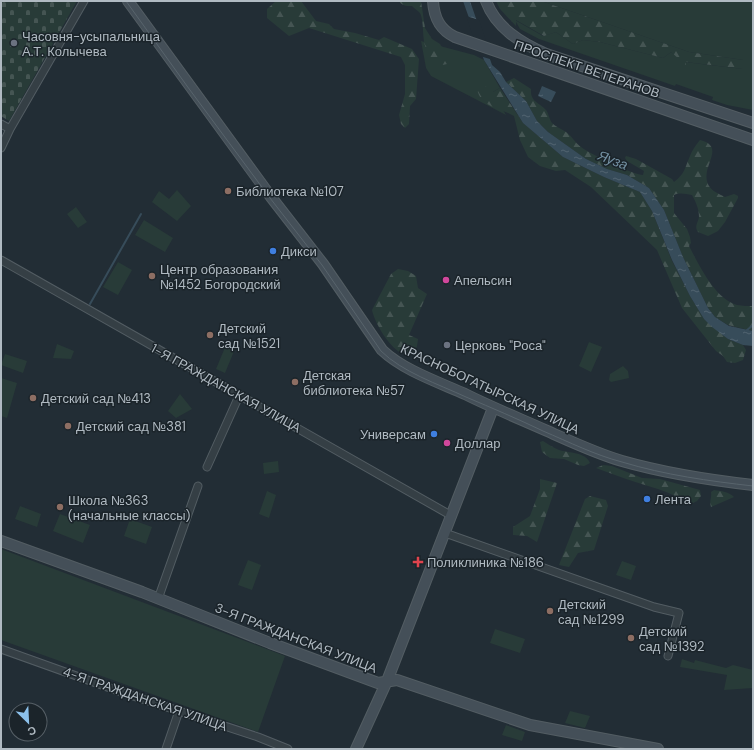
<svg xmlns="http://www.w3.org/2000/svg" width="754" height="750" font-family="'DM Sans',sans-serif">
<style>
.green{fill:#283b38}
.forest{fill:url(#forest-firs)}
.cemetery{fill:url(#cemetery-stones)}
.water{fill:url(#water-ripples)}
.pier{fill:#222d35}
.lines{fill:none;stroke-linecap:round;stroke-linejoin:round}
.stream{stroke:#374c5a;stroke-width:2}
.street-casing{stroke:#535d63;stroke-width:9}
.secondary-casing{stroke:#535d63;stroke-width:12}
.street{stroke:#353f45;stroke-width:7}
.secondary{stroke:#444f58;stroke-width:10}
.tram{stroke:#58646c;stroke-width:1}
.worship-dot{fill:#6b7280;stroke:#1b242a;stroke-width:1.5}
.education-dot{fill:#8d6e63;stroke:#1b242a;stroke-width:1.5}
.shop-dot{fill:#3f7fe0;stroke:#1b242a;stroke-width:1.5}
.hotel-dot{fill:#d1479c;stroke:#1b242a;stroke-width:1.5}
.health-dot{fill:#e0444e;stroke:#1b242a;stroke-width:1.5}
.labels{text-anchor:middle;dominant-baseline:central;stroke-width:3;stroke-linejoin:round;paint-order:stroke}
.poi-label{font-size:13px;fill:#b0bac2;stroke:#1b242a;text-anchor:start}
.street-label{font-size:13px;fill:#b0bac2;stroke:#1b242a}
.water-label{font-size:14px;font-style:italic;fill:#7390a2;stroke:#1b242a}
</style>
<defs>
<pattern id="forest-firs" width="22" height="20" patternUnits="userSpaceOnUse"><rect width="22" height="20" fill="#283b38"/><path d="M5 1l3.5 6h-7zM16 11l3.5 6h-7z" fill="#455553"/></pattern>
<pattern id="cemetery-stones" width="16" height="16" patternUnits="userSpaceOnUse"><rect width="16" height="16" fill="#283b38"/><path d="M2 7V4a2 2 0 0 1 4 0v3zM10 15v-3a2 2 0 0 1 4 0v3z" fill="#455553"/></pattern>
<pattern id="water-ripples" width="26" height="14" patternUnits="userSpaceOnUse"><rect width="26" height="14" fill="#374c5a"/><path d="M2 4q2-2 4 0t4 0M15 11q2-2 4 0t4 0" fill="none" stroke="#516470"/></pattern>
</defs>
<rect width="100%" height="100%" fill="#222d35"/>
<path class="green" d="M 544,1 L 753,1 L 753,110 L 727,105 L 712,100 L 713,97 L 676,84 L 675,86 L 539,39 L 520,29 L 515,20 L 543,36 L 556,32 L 573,44 L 583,40 L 600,42 L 663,58 L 671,52 L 685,62 L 743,69 L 743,60 L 689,52 L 544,2 Z
M 421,41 L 474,55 L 484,60 L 500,88 L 493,92 L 506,115 L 431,76 L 426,68 Z
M 177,190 L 191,206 L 177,221 L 152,202 L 159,191 L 169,199 Z
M 76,207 L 87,222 L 78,228 L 67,214 Z
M 144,220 L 173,238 L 165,252 L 135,235 Z
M 118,262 L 132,270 L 118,295 L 103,287 Z
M 589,342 L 602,347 L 591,372 L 579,366 Z
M 57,344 L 74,351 L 71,359 L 53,358 Z
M 226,345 L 235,349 L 225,373 L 216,369 Z
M 5,354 L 27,361 L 23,373 L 1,365 Z
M 623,366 L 628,371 L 629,378 L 611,382 L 609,380 L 610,374 Z
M 1,378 L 17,383 L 7,418 L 1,416 Z
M 180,394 L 192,409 L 176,418 L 168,411 Z
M 278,461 L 279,472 L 264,474 L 263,463 Z
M 267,491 L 276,495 L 269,518 L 259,514 Z
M 20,506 L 41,514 L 37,527 L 15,519 Z
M 60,514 L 90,525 L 83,543 L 53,531 Z
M 130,519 L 152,527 L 146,544 L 124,536 Z
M 1,549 L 285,656 L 258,732 L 1,640 Z
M 248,560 L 261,565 L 252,590 L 238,585 Z
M 622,561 L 636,566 L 631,580 L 616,575 Z
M 495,629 L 525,639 L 520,653 L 490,643 Z
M 682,659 L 694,663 L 695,660 L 726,668 L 733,665 L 753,670 L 753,688 L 724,690 L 727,675 L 680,667 Z
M 570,711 L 590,716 L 585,728 L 565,723 Z
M 506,725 L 525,732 L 522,741 L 502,735 Z"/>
<path class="forest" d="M 276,1 L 301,1 L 316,21 L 329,24 L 334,29 L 355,33 L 379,40 L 384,37 L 412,49 L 419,59 L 416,99 L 410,106 L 409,124 L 405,128 L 401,124 L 399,115 L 405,94 L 405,65 L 401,57 L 309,28 L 289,36 L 267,18 L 267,9 Z
M 399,1 L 421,1 L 425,28 L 432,39 L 440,44 L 442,48 L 441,52 L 444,52 L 449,61 L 447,64 C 437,67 431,63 426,55 L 428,50 C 421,45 425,22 420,13 C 418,11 414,8 412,6 C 407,6 402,6 399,1 Z
M 496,1 L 544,1 L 544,2 L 689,52 L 743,60 L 743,69 L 686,62 L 686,65 L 671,52 L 663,58 L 600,42 L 583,40 L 573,44 L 556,32 L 544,36 L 516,20 L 516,26 L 500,9 Z
M 514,78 L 531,89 C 530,102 539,102 546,110 C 549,114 549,120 553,124 C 556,127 562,129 566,132 C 572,136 575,143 581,147 C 590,154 633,175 643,175 L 644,171 L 627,161 L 625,158 L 626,156 L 636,159 L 672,179 L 674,182 C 685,174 685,167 690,156 C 692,150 696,145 700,140 C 728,147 698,168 709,186 C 712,191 719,194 725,197 L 734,194 L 738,196 L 738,198 L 725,222 L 718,231 L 708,236 L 698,232 C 694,226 698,223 699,217 C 699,209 696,202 692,195 C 686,194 680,192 674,195 L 674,213 L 687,229 L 690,237 L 691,243 L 689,246 C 699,265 715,299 737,305 C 742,306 748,306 753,306 L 753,331 L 728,325 L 715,317 L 708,308 L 683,257 L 664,210 L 649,188 L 627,175 L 607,169 L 586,159 L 548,132 L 537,121 L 526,101 L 506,82 Z
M 485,86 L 493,92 L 500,88 L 523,123 L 563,157 L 604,177 L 640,192 L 652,211 L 672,261 L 690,296 L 704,319 L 728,339 L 743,345 L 746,350 L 743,360 L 735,363 L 727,362 L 723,356 L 716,351 L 682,308 L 657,250 L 591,187 L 565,170 L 556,171 L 540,166 L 528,157 L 520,140 L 514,116 C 501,108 481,108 477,89 Z
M 398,269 L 408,271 L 416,276 L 418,288 L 427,294 L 409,335 L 418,339 L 417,346 L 413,355 C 407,355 403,354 398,351 C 387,343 375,323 372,310 L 391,274 Z
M 543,441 C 548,444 554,448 559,450 C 568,453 586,452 590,463 L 584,466 L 578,465 L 564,459 L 550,458 L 542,452 L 540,442 Z
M 603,465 L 612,466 L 642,478 L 660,479 L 700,490 L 701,496 L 697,501 L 693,503 C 681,499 670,493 658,489 C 637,483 617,476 596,468 Z
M 540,479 L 557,483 L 537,542 L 527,536 L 513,535 L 513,527 L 530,516 L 540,489 Z
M 714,490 C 721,491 729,492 734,497 L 711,507 C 709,501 712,498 711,492 Z
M 590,496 L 606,500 L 608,506 L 594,550 L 578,553 L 569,567 L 559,565 L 585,499 Z"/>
<path class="cemetery" d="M 1,1 L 77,1 L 9,121 L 1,116 Z"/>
<path class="water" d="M 463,1 L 470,1 L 492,65 L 500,72 L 506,82 L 526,101 L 537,121 L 548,132 L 586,159 L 607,169 L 627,175 L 649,188 L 664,210 L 683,257 L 708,308 L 715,317 L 729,326 L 753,331 L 753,346 L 743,345 L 728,339 L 712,327 L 704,319 L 690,296 L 672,260 L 652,211 L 640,192 L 604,177 L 563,157 L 523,123 L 484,60 Z
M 542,86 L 556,92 L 551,102 L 538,96 Z"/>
<path class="pier" d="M 466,16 L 479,20 L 493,60 L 480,56 Z"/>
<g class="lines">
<path class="stream" d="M 90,304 L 141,214
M 746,331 L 753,325"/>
<defs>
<path id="street" d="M 1,124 L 10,129
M 1,148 L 10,129 L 84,1
M 1,260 L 452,516
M 207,467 L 239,396
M 445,533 L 654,607 L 679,613 L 668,656
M 158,599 L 198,486
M 1,649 L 124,693 L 258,737 L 288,749
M 166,749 L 179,711"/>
<path id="secondary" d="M 128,1 L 271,197 L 323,264 L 382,350 C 403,370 438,382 465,394 C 491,407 518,418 545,430 C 570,441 595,453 622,461 C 664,473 709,480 753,485
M 433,1 C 434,18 440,30 455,37 L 753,140
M 486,1 C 496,28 521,43 546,54 L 753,123
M 1,541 L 142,592 L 270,643 L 378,683 L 397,680 L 530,725 L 658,749
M 356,749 L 387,681 L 493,408"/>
</defs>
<use href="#street" class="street-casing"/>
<use href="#secondary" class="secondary-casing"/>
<use href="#street" class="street"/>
<use href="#secondary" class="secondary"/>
<path class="tram" d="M 126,1 L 187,86 L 270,198 L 322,265 L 381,351 C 402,372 438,384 466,397 C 492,408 518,419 543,431 C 569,442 595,455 622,462 C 665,475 709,481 753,486"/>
</g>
<g class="worship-dot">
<circle cx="14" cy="43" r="4"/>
<circle cx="447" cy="345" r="4"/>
</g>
<g class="education-dot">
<circle cx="228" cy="191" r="4"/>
<circle cx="152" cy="276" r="4"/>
<circle cx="210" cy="335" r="4"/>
<circle cx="295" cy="382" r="4"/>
<circle cx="33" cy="398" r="4"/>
<circle cx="68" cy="426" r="4"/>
<circle cx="60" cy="507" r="4"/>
<circle cx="550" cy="611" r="4"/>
<circle cx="631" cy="638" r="4"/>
</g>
<g class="shop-dot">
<circle cx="273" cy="251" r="4"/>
<circle cx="434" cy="434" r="4"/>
<circle cx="647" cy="499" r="4"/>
</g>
<g class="hotel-dot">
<circle cx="446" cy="280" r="4"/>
<circle cx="447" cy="443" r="4"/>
</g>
<path class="health-dot" d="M416 556h4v4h4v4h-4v4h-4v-4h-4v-4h4z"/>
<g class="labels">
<g class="poi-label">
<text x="22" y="36">Часовня-усыпальница<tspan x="22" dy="15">А.Т. Колычева</tspan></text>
<text x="236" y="191">Библиотека №107</text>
<text x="281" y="251">Дикси</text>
<text x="160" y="269">Центр образования<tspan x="160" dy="15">№1452 Богородский</tspan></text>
<text x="454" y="280">Апельсин</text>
<text x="218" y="328">Детский<tspan x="218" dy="15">сад №1521</tspan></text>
<text x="455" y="345">Церковь "Роса"</text>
<text x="303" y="375">Детская<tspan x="303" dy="15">библиотека №57</tspan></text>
<text x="41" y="398">Детский сад №413</text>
<text x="76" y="426">Детский сад №381</text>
<text x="426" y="434" text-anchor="end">Универсам</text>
<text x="455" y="443">Доллар</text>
<text x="655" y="499">Лента</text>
<text x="68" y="500">Школа №363<tspan x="68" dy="15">(начальные классы)</tspan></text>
<text x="427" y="562">Поликлиника №186</text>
<text x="558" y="604">Детский<tspan x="558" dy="15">сад №1299</tspan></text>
<text x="639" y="631">Детский<tspan x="639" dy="15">сад №1392</tspan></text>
</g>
<g class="street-label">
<text transform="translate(587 69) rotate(19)">ПРОСПЕКТ ВЕТЕРАНОВ</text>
<text transform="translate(226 388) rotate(29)">1-Я ГРАЖДАНСКАЯ УЛИЦА</text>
<text transform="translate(490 389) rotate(25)">КРАСНОБОГАТЫРСКАЯ УЛИЦА</text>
<text transform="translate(296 638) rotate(21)">3-Я ГРАЖДАНСКАЯ УЛИЦА</text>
<text transform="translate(145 699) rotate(19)">4-Я ГРАЖДАНСКАЯ УЛИЦА</text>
</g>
<g class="water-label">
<text transform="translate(613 160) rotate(21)">Яуза</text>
</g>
</g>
<rect width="754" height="750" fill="none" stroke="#b0bac2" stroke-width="4"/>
<g transform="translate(28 722) rotate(156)"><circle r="19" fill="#1b242a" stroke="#576067"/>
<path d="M0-3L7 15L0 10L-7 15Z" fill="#8cc1eb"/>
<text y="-6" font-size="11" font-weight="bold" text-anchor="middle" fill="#b0bac2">С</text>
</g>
</svg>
